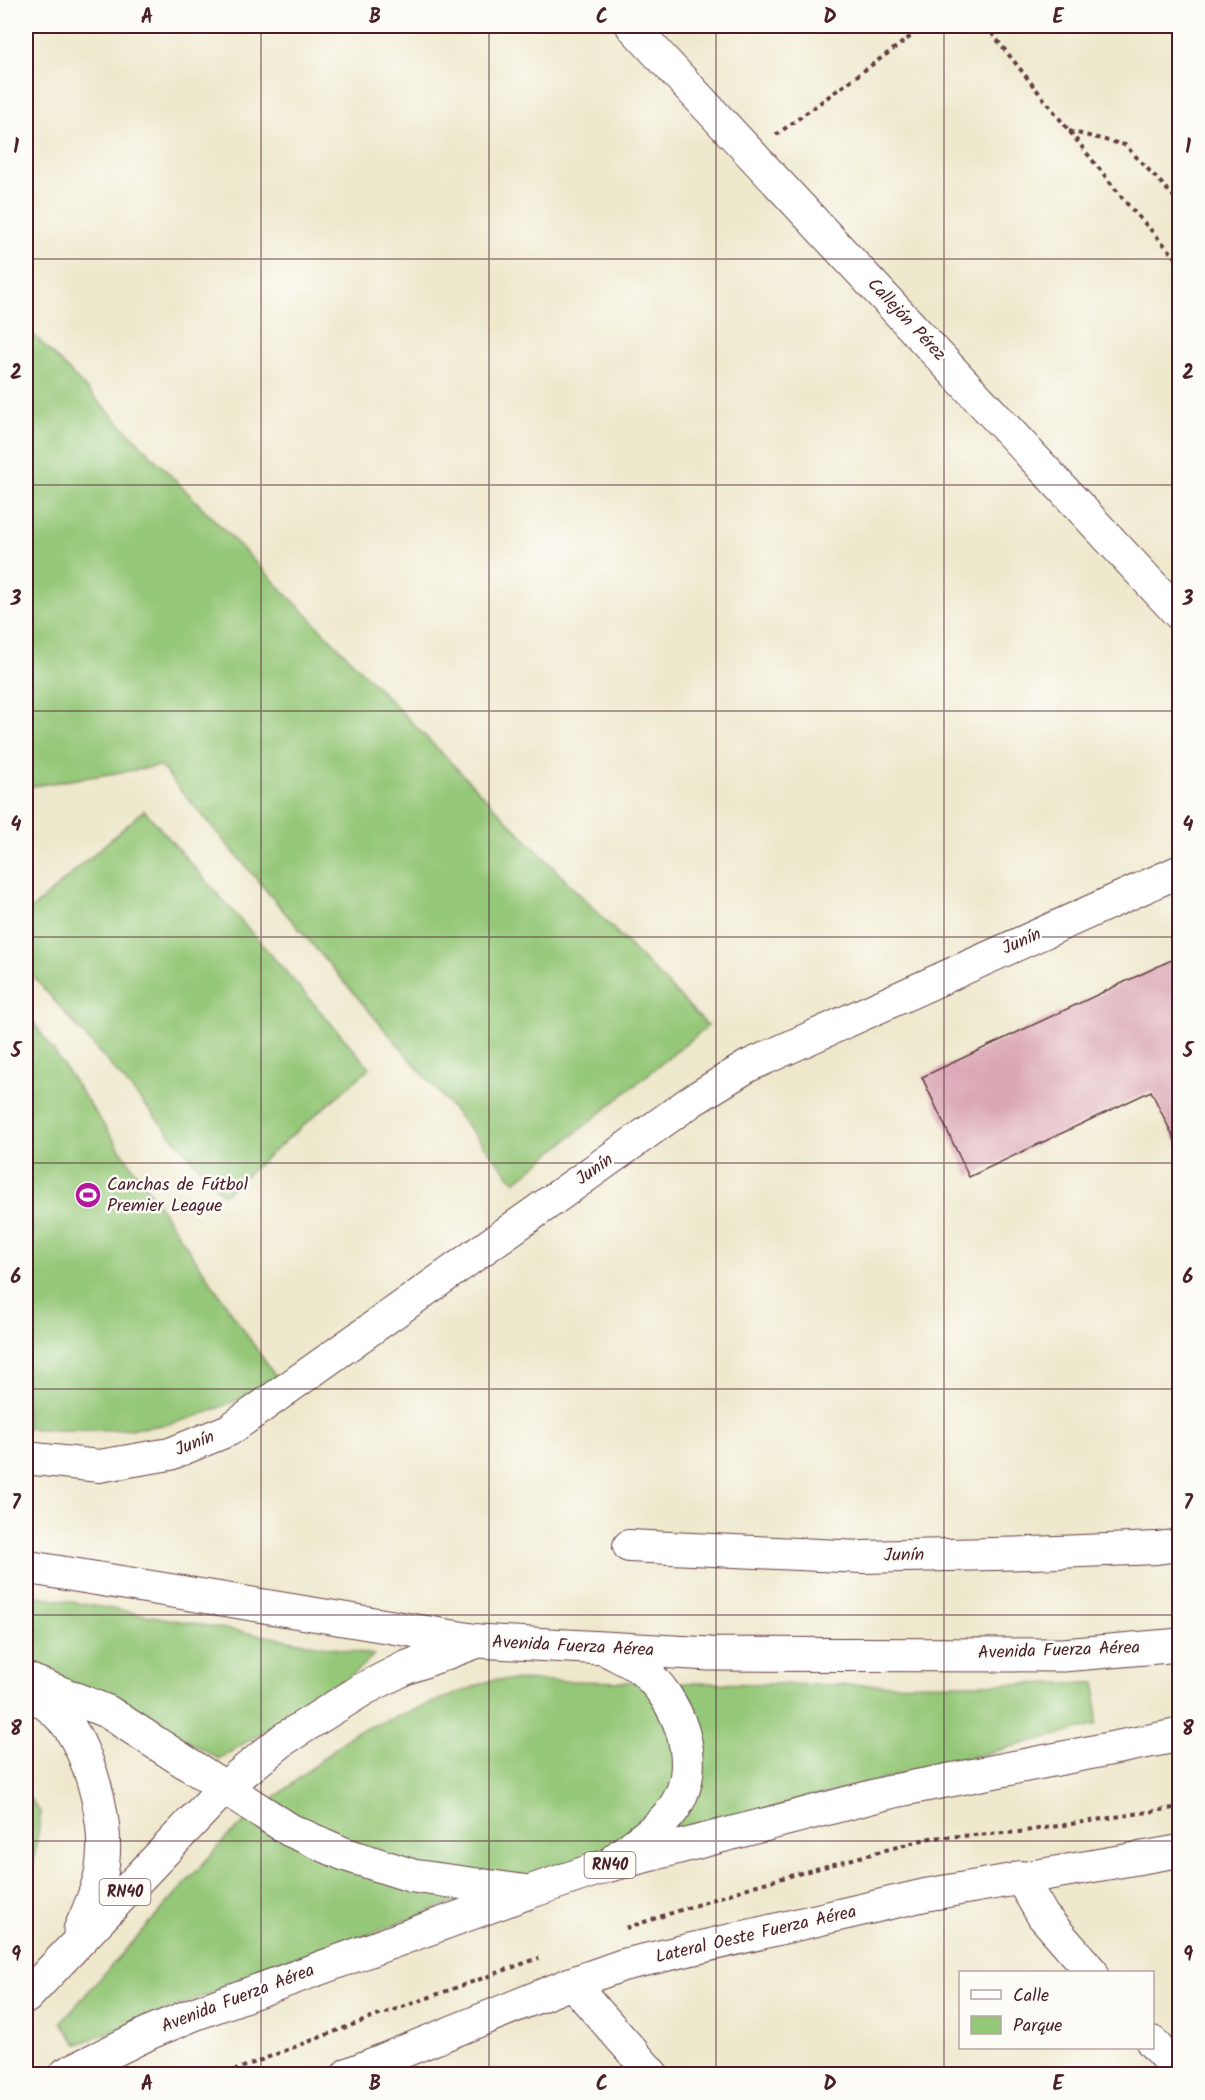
<svg xmlns="http://www.w3.org/2000/svg" width="1205" height="2100" font-family="Kalam,sans-serif">
<style>
.green{fill:#95c778;stroke:#707352;stroke-width:1.5}
.building{fill:#dba7b5}
.lines{fill:none;stroke-linecap:round;stroke-linejoin:round}
.street-casing{stroke:#633d43;stroke-width:34}
.secondary-casing{stroke:#633d43;stroke-width:35}
.highway-casing{stroke:#633d43;stroke-width:35}
.path{stroke:#633d43;stroke-width:4;stroke-dasharray:4.5 4.5;stroke-linecap:butt}
.street{stroke:#fff;stroke-width:32}
.secondary{stroke:#fff;stroke-width:33}
.highway{stroke:#fff;stroke-width:33}
.grid{fill:none;stroke:#4a1f2b;stroke-width:1.5;stroke-opacity:0.55}
.labels{text-anchor:middle;dominant-baseline:central;stroke-width:5;stroke-linejoin:round;paint-order:stroke}
.shield{fill:#fdfcf7;stroke:#806168;stroke-width:1.5}
.shield-label{font-size:16px;font-weight:bold;fill:#4a1f2b}
.street-label{font-size:18px;fill:#4a1f2b;stroke:#fdfcf7}
.poi-label{font-size:18px;fill:#4a1f2b;stroke:#fdfcf7;text-anchor:start}
.neatline{fill:none;stroke:#4a1f2b;stroke-width:2}
.grid-label{font-size:20px;text-anchor:middle;font-weight:bold;fill:#4a1f2b}
</style>
<rect width="100%" height="100%" fill="#fdfcf7"/>
<filter id="ink" filterUnits="userSpaceOnUse"><feTurbulence type="fractalNoise" baseFrequency=".0167" numOctaves="2"/><feDisplacementMap in="SourceGraphic" scale="12" xChannelSelector="R" yChannelSelector="G"/><feConvolveMatrix kernelMatrix="1 2 1 2 8 2 1 2 1" color-interpolation-filters="sRGB"/></filter>
<filter id="wash" filterUnits="userSpaceOnUse"><feTurbulence type="fractalNoise" baseFrequency=".008" numOctaves="4" result="noise"/><feDisplacementMap in="SourceGraphic" scale="24" xChannelSelector="R" yChannelSelector="G"/><feGaussianBlur stdDeviation="1.35" result="paint"/><feColorMatrix in="noise" values="0 0 0 0 0 0 0 0 0 0 0 0 0 0 0 0 0 1.4 0 .05"/><feComposite in="paint" operator="in"/></filter>
<g filter="url(#wash)">
<rect width="100%" height="100%" fill="#eee8cc"/>
<path class="green" d="M 26,327 L 708,1026 L 515,1182 L 160,766 L 26,787 Z
M 144,810 L 370,1068 L 223,1195 L 26,968 L 26,914 Z
M 26,1011 L 277,1379 C 247,1396 215,1412 181,1421 C 137,1432 71,1432 26,1428 Z
M 26,1594 L 374,1655 L 347,1679 L 219,1759 L 130,1708 L 26,1665 Z
M 492,1680 L 836,1685 L 1096,1683 L 1097,1725 L 706,1825 L 444,1906 L 78,2044 L 61,2022 L 226,1838 L 354,1733 Z
M 26,1794 L 41,1813 L 33,1865 L 26,1883 Z"/>
<g id="blocks">
<path class="building" d="M 1180,956 L 1180,1151 L 1151,1091 L 969,1177 L 922,1077 Z"/>
</g>
</g>
<g filter="url(#ink)">
<use href="#blocks" fill-opacity="0" stroke="#633d43" stroke-width="1.5"/>
<g class="lines">
<defs>
<path id="street" d="M 632,26 L 1180,615
M 26,1458 L 99,1466 L 170,1454 L 229,1430 L 693,1100 L 748,1066 L 1180,871
M 629,1546 L 862,1557 L 1032,1553 L 1157,1548 L 1180,1545
M 1020,1877 L 1043,1916 L 1092,1972
M 572,1983 L 652,2074
M 1152,2042 L 1180,2073
M 348,2074 L 572,1983 L 623,1965 L 925,1895 L 1180,1851"/>
<path id="secondary" d="M 26,1567 L 478,1641
M 26,1679 L 108,1712 L 290,1830 L 344,1854 L 413,1876 L 529,1892"/>
<path id="highway" d="M 608,1650 C 618,1656 631,1661 640,1668 C 678,1698 703,1761 676,1805 C 662,1827 637,1842 617,1858
M 26,1689 C 39,1697 61,1715 70,1728 C 94,1766 110,1829 101,1874 C 96,1893 89,1911 80,1930
M 26,1997 L 225,1787 L 284,1739 L 362,1690 L 405,1668 L 478,1641 L 710,1654 L 1063,1655 L 1180,1645
M 66,2074 L 151,2032 L 194,2014 L 529,1892 L 606,1866 L 894,1791 L 1180,1735"/>
</defs>
<use href="#street" class="street-casing"/>
<use href="#secondary" class="secondary-casing"/>
<use href="#highway" class="highway-casing"/>
<path class="path" d="M 986,26 L 1128,205 L 1180,262
M 1069,131 L 1125,145 L 1180,203
M 776,135 L 925,26
M 626,1928 L 757,1885 L 930,1838 L 1019,1832 L 1180,1807
M 225,2074 L 349,2026 L 539,1958"/>
<use href="#street" class="street"/>
<use href="#secondary" class="secondary"/>
<use href="#highway" class="highway"/>
</g>
</g>
<path class="grid" d="M 261,26 L 261,2074M 489,26 L 489,2074M 716,26 L 716,2074M 944,26 L 944,2074M 26,259 L 1180,259M 26,485 L 1180,485M 26,711 L 1180,711M 26,937 L 1180,937M 26,1163 L 1180,1163M 26,1389 L 1180,1389M 26,1615 L 1180,1615M 26,1841 L 1180,1841"/>
<defs>
<symbol id="stadium-disc" viewBox="-11 -11 22 22"><circle r="9.5" fill="#b5179e" stroke="#fdfcf7"/><path d="M0-5a6.5 5 0 1 0 0 10a6.5 5 0 1 0 0-10ZM-3.5-1.8h7v3.6h-7Z" fill="#fff"/></symbol>
</defs>
<g fill-rule="evenodd">
<use href="#stadium-disc" x="73" y="1180" width="30" height="30"/>
</g>
<g class="labels">
<g class="shield">
<rect x="584.5" y="1852" width="51" height="26" rx="4.5"/>
<rect x="99.5" y="1879" width="51" height="26" rx="4.5"/>
</g>
<g class="shield-label">
<text x="610" y="1865">RN40</text>
<text x="125" y="1892">RN40</text>
</g>
<g class="street-label">
<text transform="translate(906 320) rotate(47)">Callejón Pérez</text>
<text transform="translate(1022 942) rotate(-24)">Junín</text>
<text transform="translate(595 1170) rotate(-35)">Junín</text>
<text transform="translate(195 1444) rotate(-21)">Junín</text>
<text transform="translate(904 1556) rotate(-1)">Junín</text>
<text transform="translate(573 1647) rotate(3)">Avenida Fuerza Aérea</text>
<text transform="translate(1059 1651) rotate(-2)">Avenida Fuerza Aérea</text>
<text transform="translate(756 1935) rotate(-13)">Lateral Oeste Fuerza Aérea</text>
<text transform="translate(238 1999) rotate(-21)">Avenida Fuerza Aérea</text>
</g>
<g class="poi-label">
<text x="107" y="1185">Canchas de Fútbol<tspan x="107" dy="21">Premier League</tspan></text>
</g>
</g>
<rect width="1205" height="2100" fill="none" stroke="#fdfcf7" stroke-width="66"/>
<rect x="959" y="1971" width="195" height="78" fill="#fdfcf7" stroke="#b5a4a5" stroke-width="1.5"/>
<rect x="971" y="1990" width="30" height="9" fill="#ffffff" stroke="#b5a4a5" stroke-width="1.5"/>
<text x="1013" y="2001" font-size="18" fill="#4a1f2b">Calle</text>
<rect x="971" y="2016" width="30" height="18" fill="#95c778" stroke="#b5a4a5" stroke-width="1.5"/>
<text x="1013" y="2031" font-size="18" fill="#4a1f2b">Parque</text>
<rect x="33" y="33" width="1139" height="2034" class="neatline"/>
<g class="grid-label">
<text x="147" y="23">A</text>
<text x="375" y="23">B</text>
<text x="602" y="23">C</text>
<text x="830" y="23">D</text>
<text x="1058" y="23">E</text>
<text x="16" y="153">1</text>
<text x="1188" y="153">1</text>
<text x="16" y="379">2</text>
<text x="1188" y="379">2</text>
<text x="16" y="605">3</text>
<text x="1188" y="605">3</text>
<text x="16" y="831">4</text>
<text x="1188" y="831">4</text>
<text x="16" y="1057">5</text>
<text x="1188" y="1057">5</text>
<text x="16" y="1283">6</text>
<text x="1188" y="1283">6</text>
<text x="16" y="1509">7</text>
<text x="1188" y="1509">7</text>
<text x="16" y="1735">8</text>
<text x="1188" y="1735">8</text>
<text x="16" y="1961">9</text>
<text x="1188" y="1961">9</text>
<text x="147" y="2090">A</text>
<text x="375" y="2090">B</text>
<text x="602" y="2090">C</text>
<text x="830" y="2090">D</text>
<text x="1058" y="2090">E</text>
</g>
</svg>
